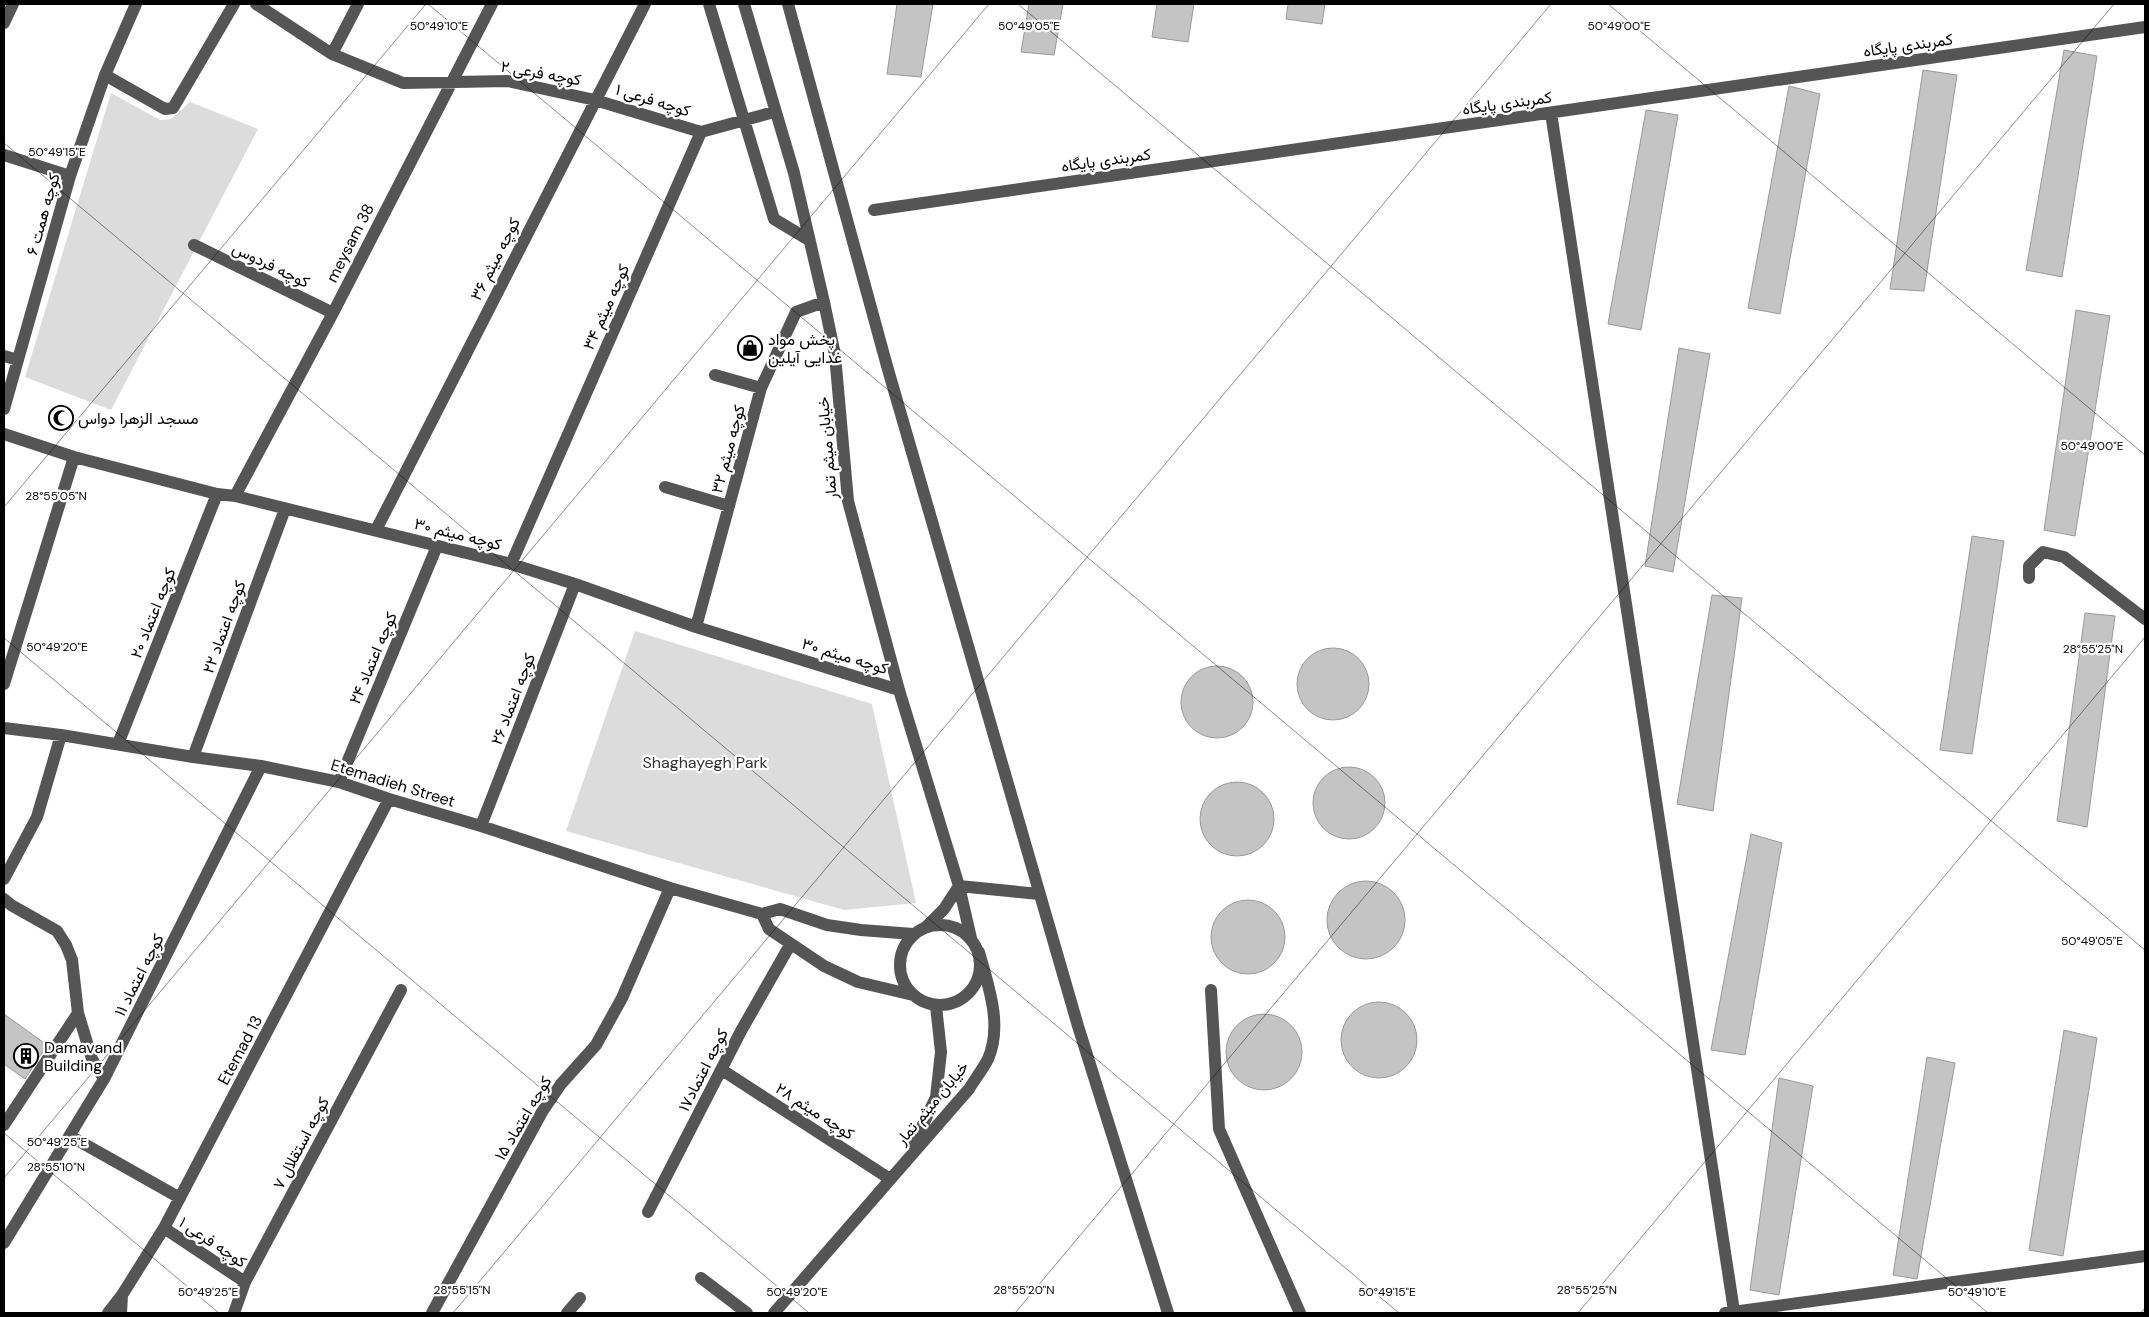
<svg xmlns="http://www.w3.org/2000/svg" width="2149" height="1317" font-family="'DM Sans',Vazirmatn,sans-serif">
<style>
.green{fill:#dcdcdc}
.building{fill:#c4c4c4;stroke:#999}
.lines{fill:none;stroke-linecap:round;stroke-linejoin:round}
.minor{stroke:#555;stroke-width:12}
.ticks{fill:none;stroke:#000;stroke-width:1;stroke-opacity:0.45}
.labels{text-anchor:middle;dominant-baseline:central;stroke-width:4.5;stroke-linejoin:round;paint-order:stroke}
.street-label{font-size:16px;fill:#000;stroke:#fff}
.poi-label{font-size:16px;fill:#000;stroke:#fff;text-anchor:start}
.park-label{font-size:16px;fill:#333;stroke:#fff}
.ticks-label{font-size:12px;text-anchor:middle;fill:#000;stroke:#fff;stroke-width:4.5;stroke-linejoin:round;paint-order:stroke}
</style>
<rect width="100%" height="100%" fill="#fff"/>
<path class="green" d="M 111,93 L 160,120 L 171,119 L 190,102 L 258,129 L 111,410 L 25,377 Z
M 635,631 L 872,704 L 916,903 L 844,910 L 566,831 Z"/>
<path class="building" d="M 897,4 L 933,4 L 921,77 L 887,74 Z
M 1029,4 L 1063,4 L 1054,55 L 1021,52 Z
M 1157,4 L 1194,4 L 1188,42 L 1152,37 Z
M 1288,4 L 1325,4 L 1322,24 L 1286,19 Z
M 2064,50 L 2097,56 L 2062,277 L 2026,270 Z
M 1923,70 L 1957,75 L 1924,291 L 1890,289 Z
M 1789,86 L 1820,94 L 1780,314 L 1748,308 Z
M 1646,110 L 1678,115 L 1641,330 L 1608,324 Z
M 2076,310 L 2110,316 L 2075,536 L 2044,530 Z
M 1679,348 L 1710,354 L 1673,572 L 1645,566 Z
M 1972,536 L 2004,541 L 1972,754 L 1940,750 Z
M 1712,595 L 1742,598 L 1713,811 L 1677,804 Z
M 2085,613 L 2115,616 L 2087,827 L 2057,821 Z
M1297 684a36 36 0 1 1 72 0a36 36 0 1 1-72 0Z
M1181 702a36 36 0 1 1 72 0a36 36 0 1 1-72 0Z
M1313 803a36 36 0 1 1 72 0a36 36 0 1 1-72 0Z
M1200 819a37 37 0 1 1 74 0a37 37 0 1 1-74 0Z
M 1751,834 L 1782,843 L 1745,1055 L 1711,1050 Z
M1327 920a39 39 0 1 1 78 0a39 39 0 1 1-78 0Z
M1211 937a37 37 0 1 1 74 0a37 37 0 1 1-74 0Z
M1341 1040a38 38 0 1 1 76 0a38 38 0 1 1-76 0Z
M1226 1052a38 38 0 1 1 76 0a38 38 0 1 1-76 0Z
M 4,1014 L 47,1045 L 25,1079 L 4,1064 Z
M 2064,1030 L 2097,1038 L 2063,1256 L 2029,1250 Z
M 1927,1057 L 1955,1063 L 1917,1279 L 1893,1275 Z
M 1779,1078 L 1813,1086 L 1779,1295 L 1750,1290 Z"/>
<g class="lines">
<path class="minor" d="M 256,4 L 332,54 L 403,83 L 508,81 L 595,100 L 701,132
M 709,4 L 774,219 L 809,240
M 744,4 L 794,173 L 824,302 L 835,355 L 848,501 L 899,690 L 959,886 L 971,938
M 788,4 L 887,366 L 1078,1026 L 1168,1313
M 4,23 L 13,4
M 332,54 L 358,4
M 105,75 L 165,109 L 173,108 L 234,4
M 1551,113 L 1734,1311
M 4,155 L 70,176
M 874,210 L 2145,27
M 194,245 L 333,313
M 4,356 L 18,360
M 715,375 L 761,388
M 4,409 L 70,176 L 105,75 L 136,4
M 4,434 L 74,457 L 217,494 L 235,496 L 511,564 L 575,584 L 696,627 L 899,690
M 665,487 L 729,506
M 235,496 L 333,313 L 492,4
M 376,530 L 645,4
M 511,564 L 701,132 L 774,112
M 2029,578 L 2029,566 L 2043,552 L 2064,557 L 2145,619
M 696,627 L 761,388 L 796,312 L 824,302
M 4,684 L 74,457
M 4,728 L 61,735 L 193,757 L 261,766 L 339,782 L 389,799 L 481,826 L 670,888 L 762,914 L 780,909 L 827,925 L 861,930 L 913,934
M 118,744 L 217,494
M 193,757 L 285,509
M 339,782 L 437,546
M 481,826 L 575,584
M 4,879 L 37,817 L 61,735
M 959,886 L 1039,894
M 4,899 L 11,905 L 57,931 L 66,945 L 72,960 L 78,1013 L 92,1059 L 104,1079
M 762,914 L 769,929 L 824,966 L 858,982 L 913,995
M900 965a40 40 0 1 1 80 0a40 40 0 1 1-80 0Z
M 927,926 L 944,909 L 959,886
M 1211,990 L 1219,1129 L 1300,1313
M 722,1070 L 890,1179
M 4,1125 L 78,1013
M 70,1136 L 180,1198
M 913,1146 L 936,1097 L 941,1052 L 936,1006
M 648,1212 L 741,1031 L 790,945
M 164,1228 L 245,1282
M 4,1243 L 104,1079 L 261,766
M 701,1278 L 747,1313
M 108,1313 L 122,1295
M 121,1313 L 122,1295 L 164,1228 L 389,799
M 234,1313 L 245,1282 L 401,990
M 432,1313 L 542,1112 L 561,1084 L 596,1045 L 622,998 L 670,888
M 567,1313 L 580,1298
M 774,1313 L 969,1089 C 975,1079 983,1069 988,1059 C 1003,1025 988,985 979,952
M 1725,1313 L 2145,1256"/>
</g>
<path class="ticks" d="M 428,4 L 1988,1313M 1018,4 L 2145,950M 1608,4 L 2145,455M 4,143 L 1399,1313M 4,507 L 426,4M 4,638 L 809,1313M 4,1133 L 219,1313M 4,1178 L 989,4M 453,1313 L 1551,4M 1015,1313 L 2114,4M 1578,1313 L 2145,637M 2141,1313 L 2145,1308"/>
<defs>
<symbol id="shop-ring" viewBox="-11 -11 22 22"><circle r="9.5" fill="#fff" stroke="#000" stroke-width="1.5"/><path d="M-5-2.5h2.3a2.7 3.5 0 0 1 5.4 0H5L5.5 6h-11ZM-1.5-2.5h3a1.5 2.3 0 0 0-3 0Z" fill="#000"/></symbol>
<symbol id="mosque-ring" viewBox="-11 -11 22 22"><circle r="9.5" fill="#fff" stroke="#000" stroke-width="1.5"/><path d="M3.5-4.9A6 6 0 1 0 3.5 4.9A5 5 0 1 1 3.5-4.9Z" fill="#000"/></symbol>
<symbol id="building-ring" viewBox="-11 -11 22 22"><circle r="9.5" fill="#fff" stroke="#000" stroke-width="1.5"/><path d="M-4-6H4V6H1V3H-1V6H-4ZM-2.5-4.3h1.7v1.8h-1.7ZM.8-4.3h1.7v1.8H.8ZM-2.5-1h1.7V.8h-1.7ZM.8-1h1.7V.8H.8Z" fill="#000"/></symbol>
</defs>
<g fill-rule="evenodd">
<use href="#shop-ring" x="736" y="334" width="28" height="28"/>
<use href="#mosque-ring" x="47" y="404" width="28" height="28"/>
<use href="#building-ring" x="12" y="1042" width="28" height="28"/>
</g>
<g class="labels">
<g class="street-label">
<text transform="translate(1908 45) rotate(-8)">کمربندی پایگاه</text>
<text transform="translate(541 73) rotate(10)">کوچه فرعی ۲</text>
<text transform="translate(653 100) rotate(17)">کوچه فرعی ۱</text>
<text transform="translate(1507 103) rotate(-8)">کمربندی پایگاه</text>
<text transform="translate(1106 160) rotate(-8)">کمربندی پایگاه</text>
<text transform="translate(43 214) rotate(-74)">کوچه همت ۶</text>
<text transform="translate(350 243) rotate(-63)">meysam 38</text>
<text transform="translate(495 259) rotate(-63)">کوچه میثم ۳۶</text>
<text transform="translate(271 265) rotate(26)">کوچه فردوس</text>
<text transform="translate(606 307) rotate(-66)">کوچه میثم ۳۴</text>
<text transform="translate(827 448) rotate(-95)">خیابان میثم تمار</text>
<text transform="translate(728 449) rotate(-75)">کوچه میثم ۳۲</text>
<text transform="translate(458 534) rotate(14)">کوچه میثم ۳۰</text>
<text transform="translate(153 613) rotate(-68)">کوچه اعتماد ۲۰</text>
<text transform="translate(224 627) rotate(-70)">کوچه اعتماد ۲۲</text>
<text transform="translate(845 656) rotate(17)">کوچه میثم ۳۰</text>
<text transform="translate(373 658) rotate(-67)">کوچه اعتماد ۲۴</text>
<text transform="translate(513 699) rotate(-69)">کوچه اعتماد ۲۶</text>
<text transform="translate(393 783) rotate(17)">Etemadieh Street</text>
<text transform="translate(139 975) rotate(-63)">کوچه اعتماد ۱۱</text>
<text transform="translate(240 1050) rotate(-62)">Etemad 13</text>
<text transform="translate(703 1070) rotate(-63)">کوچه اعتماد۱۷</text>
<text transform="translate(932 1103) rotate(-50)">خیابان میثم تمار</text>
<text transform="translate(815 1111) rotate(33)">کوچه میثم ۲۸</text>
<text transform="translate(523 1118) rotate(-59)">کوچه اعتماد ۱۵</text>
<text transform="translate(301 1143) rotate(-62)">کوچه استقلال ۷</text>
<text transform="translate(213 1242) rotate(34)">کوچه فرعی ۱</text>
</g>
<g class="poi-label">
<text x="768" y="339">پخش مواد<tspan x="768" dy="18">غدایی آیلین</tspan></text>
<text x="78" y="418">مسجد الزهرا دواس</text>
<text x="44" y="1047">Damavand<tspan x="44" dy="18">Building</tspan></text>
</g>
<g class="park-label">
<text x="705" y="762">Shaghayegh Park</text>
</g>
</g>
<g class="ticks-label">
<text x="439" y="30">50°49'10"E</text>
<text x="1029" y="30">50°49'05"E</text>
<text x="1619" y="30">50°49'00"E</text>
<text x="57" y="156">50°49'15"E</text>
<text x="2092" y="450">50°49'00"E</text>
<text x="56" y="500">28°55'05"N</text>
<text x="57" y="651">50°49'20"E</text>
<text x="2093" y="653">28°55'25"N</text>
<text x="2092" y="945">50°49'05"E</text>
<text x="57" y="1146">50°49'25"E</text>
<text x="56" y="1171">28°55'10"N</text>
<text x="462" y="1294">28°55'15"N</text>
<text x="1024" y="1294">28°55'20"N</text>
<text x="1587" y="1294">28°55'25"N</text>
<text x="208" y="1296">50°49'25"E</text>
<text x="797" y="1296">50°49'20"E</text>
<text x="1387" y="1296">50°49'15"E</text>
<text x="1977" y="1296">50°49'10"E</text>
</g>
<rect width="2149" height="1317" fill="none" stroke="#000000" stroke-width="10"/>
</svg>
